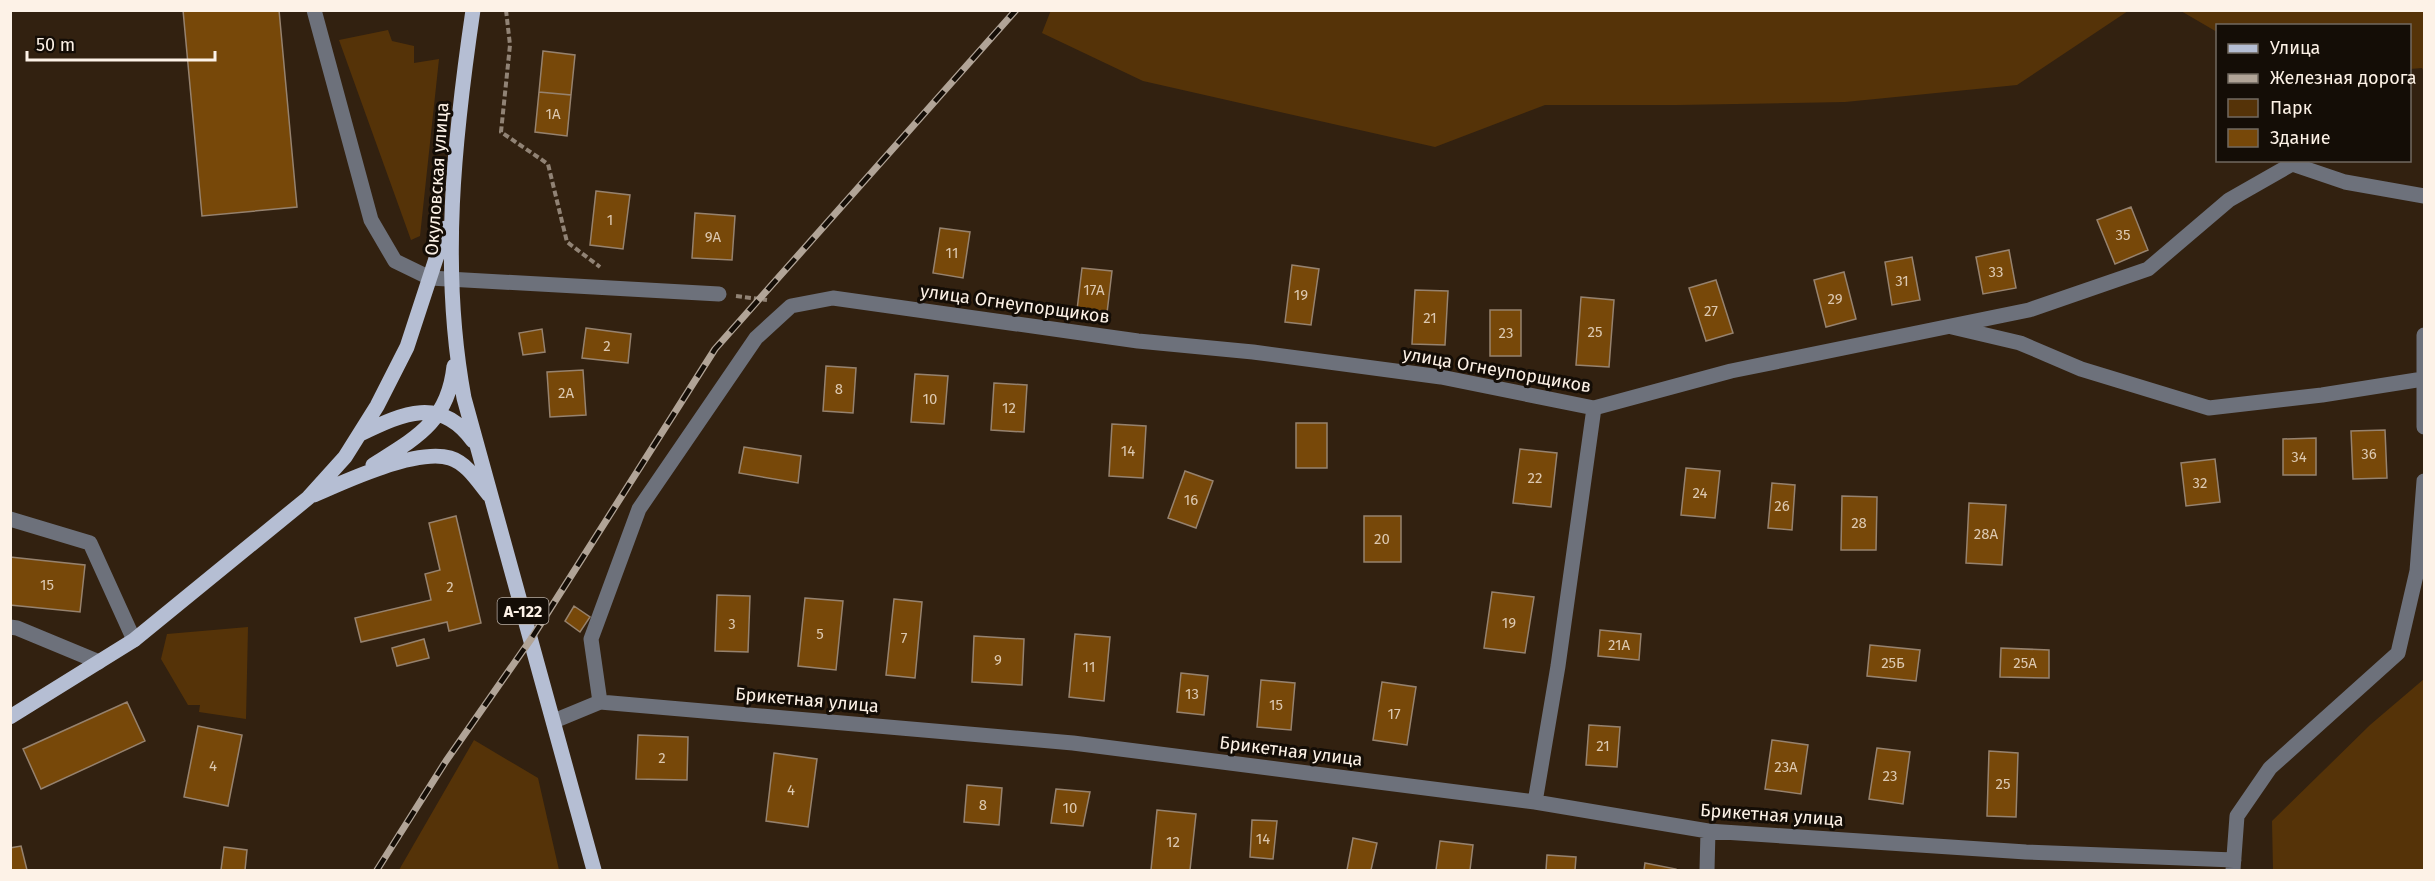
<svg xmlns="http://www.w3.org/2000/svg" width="2435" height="881" font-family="'Fira Sans',sans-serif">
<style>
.green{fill:#553308}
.building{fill:#774809;stroke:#96826e;stroke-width:1.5}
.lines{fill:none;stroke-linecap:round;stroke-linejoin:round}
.path{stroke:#918375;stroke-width:4;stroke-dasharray:6 3;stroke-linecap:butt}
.minor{stroke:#6d717b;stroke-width:15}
.major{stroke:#b5bed3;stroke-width:15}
.rail-casing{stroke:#b1a497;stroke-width:7}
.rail{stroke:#140d06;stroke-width:4.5;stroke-dasharray:14;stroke-linecap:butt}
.labels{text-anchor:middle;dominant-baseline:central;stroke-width:6;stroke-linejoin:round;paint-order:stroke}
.number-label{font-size:15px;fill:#dcc8b0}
.shield{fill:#140d06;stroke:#b7ada4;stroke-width:1.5}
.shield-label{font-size:16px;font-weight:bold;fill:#fdf2e7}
.street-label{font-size:18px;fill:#fdf2e7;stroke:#140d06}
</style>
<rect width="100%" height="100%" fill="#322110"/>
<path class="green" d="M 1051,10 L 2128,10 L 2128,11 L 2017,85 L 1845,102 L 1677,105 L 1545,105 L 1435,147 L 1143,81 L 1042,33 Z
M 2181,11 L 2424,11 L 2424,72 L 2422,68 L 2410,69 L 2410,26 L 2218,26 L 2217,32 Z
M 388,30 L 392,41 L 414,46 L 414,63 L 439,59 L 420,236 L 411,240 L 339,40 Z
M 248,627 L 246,719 L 199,712 L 200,705 L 188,705 L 161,659 L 167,634 Z
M 2424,679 L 2424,870 L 2273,870 L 2272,821 L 2370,725 Z
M 474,740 L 538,778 L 559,870 L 399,870 Z"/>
<path class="building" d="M 183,10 L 279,10 L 297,207 L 202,216 Z
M 543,51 L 575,55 L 571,95 L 539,92 Z
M 539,92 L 571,95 L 567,136 L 535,132 Z
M 596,191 L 630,195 L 623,249 L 590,245 Z
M 2131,207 L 2148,250 L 2115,264 L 2097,220 Z
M 695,213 L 735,216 L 732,260 L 692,258 Z
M 940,228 L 970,232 L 963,278 L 933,273 Z
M 2009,250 L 2016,288 L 1983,294 L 1976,257 Z
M 1912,257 L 1920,300 L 1892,305 L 1885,262 Z
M 1292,265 L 1319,269 L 1311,325 L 1285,322 Z
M 1082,268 L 1112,271 L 1107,313 L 1077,310 Z
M 1844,272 L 1856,319 L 1826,327 L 1814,280 Z
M 1716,280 L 1733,333 L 1706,341 L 1689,288 Z
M 1415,290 L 1448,291 L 1445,345 L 1412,344 Z
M 1581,297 L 1614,300 L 1609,367 L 1576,365 Z
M 1490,310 L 1521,310 L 1521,356 L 1490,356 Z
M 586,328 L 631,334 L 628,363 L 582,358 Z
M 542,329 L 545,352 L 523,355 L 519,333 Z
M 826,366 L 856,368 L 853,413 L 823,411 Z
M 583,370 L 586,415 L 550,417 L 547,372 Z
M 915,374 L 948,376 L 944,424 L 911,422 Z
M 994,383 L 1027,385 L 1024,432 L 991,430 Z
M 1296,423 L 1327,423 L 1327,468 L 1296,468 Z
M 1112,424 L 1146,426 L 1143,478 L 1109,476 Z
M 2385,430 L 2387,478 L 2353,479 L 2351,431 Z
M 2316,438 L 2316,475 L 2283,475 L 2283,439 Z
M 744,447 L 801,456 L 798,483 L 739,473 Z
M 1520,449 L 1557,453 L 1551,507 L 1513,503 Z
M 2215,459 L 2220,502 L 2186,506 L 2181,463 Z
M 1686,468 L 1720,471 L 1715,518 L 1681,515 Z
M 1185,471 L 1213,481 L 1196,528 L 1168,518 Z
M 1772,483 L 1795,485 L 1792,530 L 1768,528 Z
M 1842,496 L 1877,497 L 1876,550 L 1841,550 Z
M 1969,503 L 2006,505 L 2002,565 L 1966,563 Z
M 456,516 L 481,623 L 449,631 L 447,622 L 361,642 L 355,618 L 431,600 L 425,574 L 440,570 L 429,523 Z
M 1364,516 L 1401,516 L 1401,562 L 1364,562 Z
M 10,557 L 85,565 L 80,612 L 10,605 Z
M 1492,592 L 1534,597 L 1525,653 L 1484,648 Z
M 717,595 L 750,596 L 748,652 L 715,651 Z
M 805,598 L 843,601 L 836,670 L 798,666 Z
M 894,599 L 922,602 L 915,678 L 886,675 Z
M 574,606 L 590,617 L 580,632 L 565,621 Z
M 1600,630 L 1641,634 L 1639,660 L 1598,656 Z
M 1075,634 L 1110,637 L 1104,701 L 1069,697 Z
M 974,636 L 1024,639 L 1022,685 L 972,682 Z
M 424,639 L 429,658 L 397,666 L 392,648 Z
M 1870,645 L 1920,650 L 1916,681 L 1867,676 Z
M 2001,648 L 2049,650 L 2049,678 L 2000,677 Z
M 1181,673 L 1208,676 L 1204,715 L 1177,712 Z
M 1261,680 L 1295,683 L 1291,730 L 1257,727 Z
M 1382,682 L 1416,687 L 1407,745 L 1373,740 Z
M 127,702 L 145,741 L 41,789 L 23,749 Z
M 1589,725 L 1620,727 L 1617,767 L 1586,765 Z
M 198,726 L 242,735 L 228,806 L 184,797 Z
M 638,735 L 688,737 L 687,780 L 636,779 Z
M 1772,740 L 1808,745 L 1801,794 L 1765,789 Z
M 1877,748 L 1910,752 L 1903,804 L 1869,799 Z
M 1989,751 L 2018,753 L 2016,817 L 1987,816 Z
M 774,753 L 817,759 L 808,827 L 766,821 Z
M 967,785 L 1002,788 L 999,825 L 964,822 Z
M 1056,789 L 1090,792 L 1083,826 L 1051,823 Z
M 1157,810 L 1196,814 L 1190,870 L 1151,870 Z
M 1252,820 L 1277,821 L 1273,859 L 1250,857 Z
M 1353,838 L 1377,843 L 1371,870 L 1347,870 Z
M 1440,841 L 1473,845 L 1470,870 L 1436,870 Z
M 21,846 L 27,870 L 10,870 L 10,848 Z
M 224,847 L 247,850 L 245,870 L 221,870 Z
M 1547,855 L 1576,857 L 1575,870 L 1546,870 Z
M 1645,863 L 1676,869 L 1676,870 L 1644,870 Z"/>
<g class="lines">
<path class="path" d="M 506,10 L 510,45 L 501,132 L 548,164 L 567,242 L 600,267
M 736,296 L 767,300"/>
<path class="minor" d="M 314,10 L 371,220 L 395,261 L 430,278 L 719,294
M 1952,327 L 2020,343 L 2081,369 L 2209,408 L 2322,395 L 2423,379
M 2424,335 L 2424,427
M 10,519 L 90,543 L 134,640
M 10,627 L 17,628 L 99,662
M 600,702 L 591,639 L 639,509 L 756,338 L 791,306 L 833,298 L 1138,341 L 1253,352 L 1441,377 L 1594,408 L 1731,371 L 2029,310 L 2148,269 L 2229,200 L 2292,164 L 2345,182 L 2424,196
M 554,721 L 600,702 L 1073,743 L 1535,802 L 1708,831 L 2026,852 L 2234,860
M 1535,802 L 1558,666 L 1594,408
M 1707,870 L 1708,831
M 2233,870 L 2237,816 L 2270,768 L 2398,653 L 2417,571 L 2424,481"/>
<path class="major" d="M 473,10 C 454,139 440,269 464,398 L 594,870
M 360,434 C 402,414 440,395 473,441
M 373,465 C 416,438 448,422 454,366
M 314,495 C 345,481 417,448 450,458 C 467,463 479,483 489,495
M 10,717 L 134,640 L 308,498 L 345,457 L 377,406 L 407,347 L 446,228"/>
<defs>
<path id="rail" d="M 377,870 L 446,761 L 531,639 L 715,349 L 1016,10"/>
</defs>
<use href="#rail" class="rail-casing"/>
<use href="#rail" class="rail"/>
</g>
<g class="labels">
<g class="number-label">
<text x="553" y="114">1А</text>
<text x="610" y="220">1</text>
<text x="2123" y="235">35</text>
<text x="713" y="237">9А</text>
<text x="952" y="253">11</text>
<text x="1996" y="272">33</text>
<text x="1902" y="281">31</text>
<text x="1094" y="290">17А</text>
<text x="1301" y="295">19</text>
<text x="1835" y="299">29</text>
<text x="1711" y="311">27</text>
<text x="1430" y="318">21</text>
<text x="1595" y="332">25</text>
<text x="1506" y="333">23</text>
<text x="607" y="346">2</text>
<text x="839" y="389">8</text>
<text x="566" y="393">2А</text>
<text x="930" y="399">10</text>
<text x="1009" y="408">12</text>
<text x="1128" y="451">14</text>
<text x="2369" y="454">36</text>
<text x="2299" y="457">34</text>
<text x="1535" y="478">22</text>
<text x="2200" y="483">32</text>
<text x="1700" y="493">24</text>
<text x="1191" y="500">16</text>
<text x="1782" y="506">26</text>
<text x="1859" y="523">28</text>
<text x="1986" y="534">28А</text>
<text x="1382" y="539">20</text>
<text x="47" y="585">15</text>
<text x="450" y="587">2</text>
<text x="1509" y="623">19</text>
<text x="732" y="624">3</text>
<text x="820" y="634">5</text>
<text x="904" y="638">7</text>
<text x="1619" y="645">21А</text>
<text x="998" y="660">9</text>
<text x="1893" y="663">25Б</text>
<text x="2025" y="663">25А</text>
<text x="1089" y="667">11</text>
<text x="1192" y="694">13</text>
<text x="1276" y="705">15</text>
<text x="1394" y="714">17</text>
<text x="1603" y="746">21</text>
<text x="662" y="758">2</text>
<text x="213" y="766">4</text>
<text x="1786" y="767">23А</text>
<text x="1890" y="776">23</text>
<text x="2003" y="784">25</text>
<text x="791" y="790">4</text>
<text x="983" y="805">8</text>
<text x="1070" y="808">10</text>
<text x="1263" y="839">14</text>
<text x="1173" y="842">12</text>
</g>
<rect class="shield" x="497.5" y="598" width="51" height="26" rx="4.5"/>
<g class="shield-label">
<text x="523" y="611">А-122</text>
</g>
<g class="street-label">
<text transform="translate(437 179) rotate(-86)">Окуловская улица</text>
<text transform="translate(1015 304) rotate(8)">улица Огнеупорщиков</text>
<text transform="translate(1497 370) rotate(10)">улица Огнеупорщиков</text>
<text transform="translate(807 700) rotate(5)">Брикетная улица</text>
<text transform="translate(1291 751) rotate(7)">Брикетная улица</text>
<text transform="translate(1772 815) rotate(4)">Брикетная улица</text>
</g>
</g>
<rect width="2435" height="881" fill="none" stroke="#fdf2e7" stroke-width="24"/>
<rect x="2216" y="24" width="195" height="138" fill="#140d06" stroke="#716960" stroke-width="1.5"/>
<rect x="2228" y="44" width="30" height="9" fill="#b5bed3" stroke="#716960" stroke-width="1.5"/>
<text x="2270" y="54" font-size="18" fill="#fdf2e7">Улица</text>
<rect x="2228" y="74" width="30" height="9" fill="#b1a497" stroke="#716960" stroke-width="1.5"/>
<text x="2270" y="84" font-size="18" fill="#fdf2e7">Железная дорога</text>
<rect x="2228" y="99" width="30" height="18" fill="#553308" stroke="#716960" stroke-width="1.5"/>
<text x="2270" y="114" font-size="18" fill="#fdf2e7">Парк</text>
<rect x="2228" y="129" width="30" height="18" fill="#774809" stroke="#716960" stroke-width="1.5"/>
<text x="2270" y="144" font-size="18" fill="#fdf2e7">Здание</text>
<path d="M27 51v9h188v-9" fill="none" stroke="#fdf2e7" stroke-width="3"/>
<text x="36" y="51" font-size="18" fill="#fdf2e7" stroke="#140d06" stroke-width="4.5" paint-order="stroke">50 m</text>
</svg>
